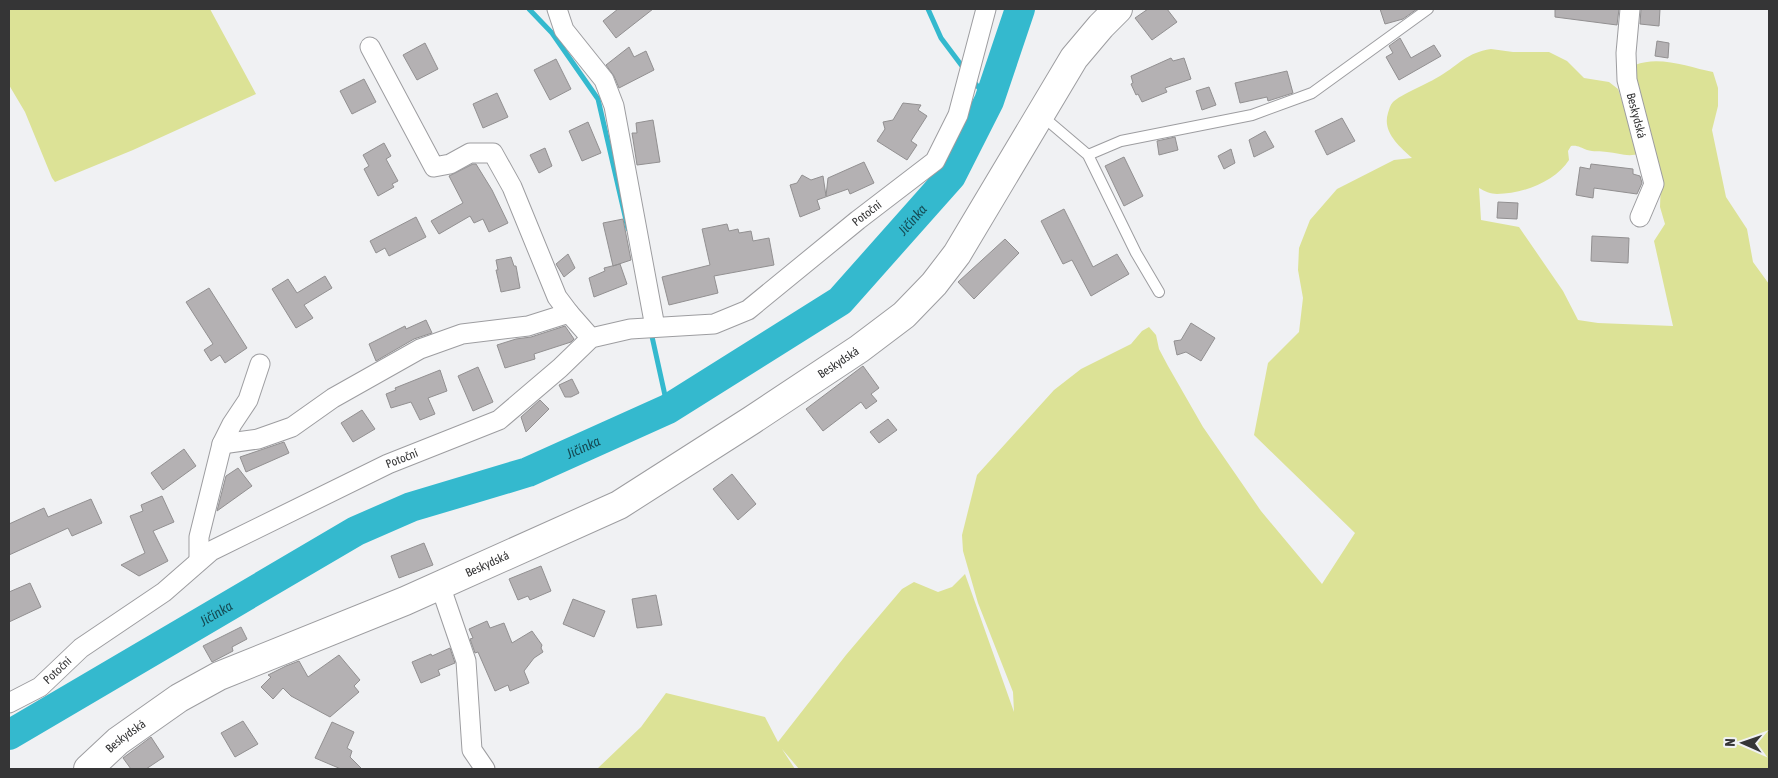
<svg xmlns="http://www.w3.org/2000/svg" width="1778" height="778" font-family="'Asap Condensed',sans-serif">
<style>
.green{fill:#dce296}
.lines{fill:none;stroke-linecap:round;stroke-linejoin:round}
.stream{stroke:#34b9ce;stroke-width:5}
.river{stroke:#34b9ce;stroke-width:30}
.building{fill:#b4b1b3;stroke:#929091}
.lane-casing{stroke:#9d9da0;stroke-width:12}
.street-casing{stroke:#9d9da0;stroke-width:21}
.secondary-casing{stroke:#9d9da0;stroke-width:30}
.lane{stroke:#fff;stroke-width:10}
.street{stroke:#fff;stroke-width:19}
.secondary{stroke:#fff;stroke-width:28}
.labels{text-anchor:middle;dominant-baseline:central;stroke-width:4;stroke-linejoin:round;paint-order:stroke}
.street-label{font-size:12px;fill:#353536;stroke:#f0f1f3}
.water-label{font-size:14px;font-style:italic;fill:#154c55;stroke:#f0f1f3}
</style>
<rect width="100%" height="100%" fill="#f0f1f3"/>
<path class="green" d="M 9,9 L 210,9 L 256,94 L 133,150 L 55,182 L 52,178 L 25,112 L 9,85 Z
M 1491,49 L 1513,52 L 1549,52 L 1567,61 L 1584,78 L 1609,82 L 1618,89 L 1640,153 C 1629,158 1619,153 1607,152 C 1601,151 1593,152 1587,150 C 1581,148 1578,145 1571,146 L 1568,151 L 1569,160 C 1556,181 1523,194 1497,194 C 1491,194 1484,191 1479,188 L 1481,220 L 1519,227 L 1563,291 L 1578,320 L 1598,323 L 1673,326 L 1654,241 L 1665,224 L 1660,207 L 1661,179 L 1635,101 L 1635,65 C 1659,55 1689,67 1713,72 L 1718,88 L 1718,106 L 1712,130 L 1726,197 L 1747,229 L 1753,262 L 1769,284 L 1769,769 L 799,769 L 782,749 L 795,769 L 597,769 L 641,727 L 666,693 L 765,717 L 778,742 L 846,655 L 902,589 L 914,582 L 938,592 L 952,587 L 965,574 L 1014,712 L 1013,692 L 978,603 L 963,551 L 962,535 L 977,475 L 1054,390 L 1081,369 L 1131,344 L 1142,331 L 1149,327 L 1156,335 L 1159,349 L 1168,366 L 1203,427 L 1261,511 L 1322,584 L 1355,533 L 1254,435 L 1268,363 L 1299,332 L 1303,298 L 1298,270 L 1299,248 L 1310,220 L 1337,189 L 1394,160 L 1412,158 C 1399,146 1382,132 1388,113 C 1389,110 1390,105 1393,102 C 1400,95 1429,83 1440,76 C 1460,64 1466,53 1491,49 Z"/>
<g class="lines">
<path class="stream" d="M 529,9 L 552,33 L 598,99 L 628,229
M 928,9 L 941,38 L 965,70
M 972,79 L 989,101
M 651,332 L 668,409"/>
<path class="river" id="s1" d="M 9,735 L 356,531 L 411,507 L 528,472 L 668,409 L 840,301 L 951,176 L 989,101 L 1020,9"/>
</g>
<path class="building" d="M 618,9 L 653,9 L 616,38 L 603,21 Z
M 1148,9 L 1167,9 L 1177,22 L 1152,40 L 1135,18 Z
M 1380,9 L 1417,9 L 1403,19 L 1385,24 Z
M 1555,9 L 1619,9 L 1617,25 L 1555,17 Z
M 1641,9 L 1660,9 L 1659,26 L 1640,24 Z
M 1400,38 L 1411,58 L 1434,45 L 1441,56 L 1399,80 L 1386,57 L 1393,53 L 1389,46 Z
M 1657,41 L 1669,43 L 1668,58 L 1655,56 Z
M 425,43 L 438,69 L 417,80 L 403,55 Z
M 629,47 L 634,57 L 646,51 L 654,70 L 619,88 L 614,76 L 606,65 Z
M 1171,58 L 1173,61 L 1184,58 L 1191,79 L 1165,88 L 1167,92 L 1142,102 L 1138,94 L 1136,95 L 1131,84 L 1133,83 L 1131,76 Z
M 556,59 L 571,89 L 550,100 L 534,70 Z
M 1287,71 L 1293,93 L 1268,101 L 1267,97 L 1240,103 L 1235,83 Z
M 364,79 L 376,102 L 352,114 L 340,91 Z
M 1209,87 L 1216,105 L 1202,110 L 1196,91 Z
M 497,93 L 508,117 L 483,128 L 473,104 Z
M 903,103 L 921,105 L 918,110 L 927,116 L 911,141 L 917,145 L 907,160 L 877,141 L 885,129 L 883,122 L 893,120 Z
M 1342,118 L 1355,141 L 1327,155 L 1315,131 Z
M 653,120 L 660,162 L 637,165 L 632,133 L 637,133 L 636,123 Z
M 588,122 L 601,153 L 582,161 L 569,131 Z
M 1265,131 L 1274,147 L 1254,157 L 1249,140 Z
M 1175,137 L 1178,150 L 1159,155 L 1157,141 Z
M 384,143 L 391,156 L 386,159 L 398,181 L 392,184 L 394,187 L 378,196 L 364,169 L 369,166 L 363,155 Z
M 545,148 L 552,166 L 539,173 L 530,155 Z
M 1231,149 L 1235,163 L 1224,169 L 1218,156 Z
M 1124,157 L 1143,196 L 1124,206 L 1105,166 Z
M 864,162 L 874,183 L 850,194 L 848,189 L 817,200 L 820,209 L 800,217 L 790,185 L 797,183 L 802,175 L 811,180 L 823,176 L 826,196 L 828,178 Z
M 473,164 L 476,164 L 492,190 L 508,223 L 489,232 L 483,219 L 474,223 L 470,216 L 439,234 L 431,221 L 463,203 L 449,176 Z
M 1591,164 L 1633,169 L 1633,174 L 1640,176 L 1642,183 L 1637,194 L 1594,188 L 1593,198 L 1576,195 L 1580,167 L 1590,169 Z
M 1498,202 L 1518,203 L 1517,219 L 1497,218 Z
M 1064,209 L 1093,267 L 1117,254 L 1129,274 L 1091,296 L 1072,260 L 1063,264 L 1041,221 Z
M 416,217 L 426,237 L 389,256 L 385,248 L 376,253 L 370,241 Z
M 623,219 L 631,260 L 613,266 L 603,223 Z
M 727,224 L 729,231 L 738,229 L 739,233 L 751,231 L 753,241 L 769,238 L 774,265 L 714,276 L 718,293 L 669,305 L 662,277 L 710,265 L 702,229 Z
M 1592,236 L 1629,238 L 1628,263 L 1591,261 Z
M 1005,239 L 1019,253 L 974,299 L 958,282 Z
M 568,254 L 575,268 L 564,277 L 556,264 Z
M 511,257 L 514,266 L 516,266 L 520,288 L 501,292 L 496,270 L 498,270 L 496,260 Z
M 620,264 L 627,284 L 594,297 L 589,278 L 605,271 L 604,268 Z
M 325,276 L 332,288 L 304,305 L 313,318 L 296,328 L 272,289 L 288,279 L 297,293 Z
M 209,288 L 247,348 L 225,363 L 220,355 L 211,361 L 204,350 L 213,344 L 186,302 Z
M 426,320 L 432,333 L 414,339 L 376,361 L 369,344 L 405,326 L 406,329 Z
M 1191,323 L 1215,338 L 1201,361 L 1186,352 L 1177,355 L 1174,341 L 1181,340 Z
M 565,326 L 574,339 L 571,342 L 534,354 L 535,359 L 505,368 L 497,345 L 516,339 L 531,337 Z
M 863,366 L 879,388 L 871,394 L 877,401 L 866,409 L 861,402 L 823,431 L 806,409 Z
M 478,367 L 493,402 L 473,411 L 458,376 Z
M 440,370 L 447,391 L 428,398 L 435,414 L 420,420 L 411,402 L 391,408 L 386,394 L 396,390 L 395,388 Z
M 572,379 L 579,393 L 571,397 L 565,397 L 559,385 Z
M 540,400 L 549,409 L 526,432 L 521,417 Z
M 362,410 L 375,429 L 353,442 L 341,423 Z
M 888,419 L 897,430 L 879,443 L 870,432 Z
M 284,442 L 289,453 L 246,472 L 240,457 Z
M 184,449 L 196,466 L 163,490 L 151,473 Z
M 238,468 L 252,486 L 217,511 L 226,476 Z
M 732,474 L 756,504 L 738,520 L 713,489 Z
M 162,496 L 174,522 L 153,531 L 168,561 L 139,576 L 121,565 L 145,553 L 130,516 L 143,511 L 141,505 Z
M 91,499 L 102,523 L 72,536 L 68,528 L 9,555 L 9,524 L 44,508 L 48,517 Z
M 424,543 L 433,565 L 399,578 L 391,556 Z
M 541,566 L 551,591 L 530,600 L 528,596 L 518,600 L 509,579 Z
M 30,583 L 41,607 L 9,622 L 9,592 Z
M 656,595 L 662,625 L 637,628 L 632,599 Z
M 573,599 L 605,611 L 594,637 L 563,624 Z
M 487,621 L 490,628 L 504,623 L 512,643 L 532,631 L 542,645 L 541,648 L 543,652 L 534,658 L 524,671 L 529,683 L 510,691 L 508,685 L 495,691 L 478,652 L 475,653 L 470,639 L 473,638 L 469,629 Z
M 241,627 L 247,639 L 232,647 L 233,651 L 212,662 L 203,646 Z
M 450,648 L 455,663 L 438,670 L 440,675 L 421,683 L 412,662 L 431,654 L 432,656 Z
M 339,655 L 360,680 L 354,686 L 359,692 L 330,717 L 291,696 L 283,688 L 273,699 L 261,687 L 271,677 L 268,675 L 286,666 L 299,661 L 308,677 Z
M 243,721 L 258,744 L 235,757 L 221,733 Z
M 332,722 L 354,732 L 347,748 L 352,751 L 350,757 L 362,769 L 341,769 L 315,758 Z
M 151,737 L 164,757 L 146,769 L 131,769 L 123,758 Z"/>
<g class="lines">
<defs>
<path id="lane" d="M 1041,115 L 1088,155 L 1136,253 L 1159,292
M 1088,155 L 1121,141 L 1252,115 L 1312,93 L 1428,9"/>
<g id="street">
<path d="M 557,9 L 564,30 L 604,80 L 614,106 L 655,327"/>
<path id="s2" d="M 1630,9 L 1626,53 L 1627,80 L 1654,184 L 1640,217"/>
<path d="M 370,47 L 434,167 L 450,164 L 470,153 L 493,153 L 512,187 L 557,297 L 569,313"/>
<path d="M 222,444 L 258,439 L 292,427 L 333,398 L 420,349 L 462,334 L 528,326 L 569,313 L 591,338"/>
<path d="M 199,560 L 199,537 L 222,444 L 232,424 L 248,400 L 260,364"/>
<path d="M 440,585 L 466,661 L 472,750 L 485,769"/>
<path id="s3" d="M 9,703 L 40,687 L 81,648 L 164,592 L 211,551 L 388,464 L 499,420 L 560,368 L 591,338 L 630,329 L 714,324 L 748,310 L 858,220 L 935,161 L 958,115 L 986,9"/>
</g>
<g id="secondary">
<path id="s4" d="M 88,769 L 118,741 L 179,698 L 219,676 L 405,601 L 619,505 L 752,420 L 859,349 L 904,315 L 934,284 L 957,254 L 1074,58 L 1101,26 L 1118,9"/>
</g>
</defs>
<use href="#lane" class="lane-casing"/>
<use href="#street" class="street-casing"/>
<use href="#secondary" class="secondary-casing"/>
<use href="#lane" class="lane"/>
<use href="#street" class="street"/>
<use href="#secondary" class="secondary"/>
</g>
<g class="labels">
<g class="street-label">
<text stroke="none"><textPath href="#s2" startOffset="108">Beskydská</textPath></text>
<text stroke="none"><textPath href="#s3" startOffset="1008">Potoční</textPath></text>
<text stroke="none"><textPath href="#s4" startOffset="858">Beskydská</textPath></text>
<text stroke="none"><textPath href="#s3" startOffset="466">Potoční</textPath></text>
<text stroke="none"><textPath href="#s4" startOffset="452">Beskydská</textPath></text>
<text stroke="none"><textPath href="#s3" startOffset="59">Potoční</textPath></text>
<text stroke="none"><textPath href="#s4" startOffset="50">Beskydská</textPath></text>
</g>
<g class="water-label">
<text stroke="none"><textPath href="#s1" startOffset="1050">Jičínka</textPath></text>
<text stroke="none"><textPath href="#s1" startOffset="645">Jičínka</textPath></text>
<text stroke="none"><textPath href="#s1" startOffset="240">Jičínka</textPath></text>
</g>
</g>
<rect width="1778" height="778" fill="none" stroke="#353536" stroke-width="20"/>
<g transform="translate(1743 743) rotate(272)" stroke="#f0f1f3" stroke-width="4" paint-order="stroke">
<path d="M0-4L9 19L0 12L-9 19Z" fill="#353536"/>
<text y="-8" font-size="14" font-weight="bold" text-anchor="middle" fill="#353536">N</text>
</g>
</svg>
